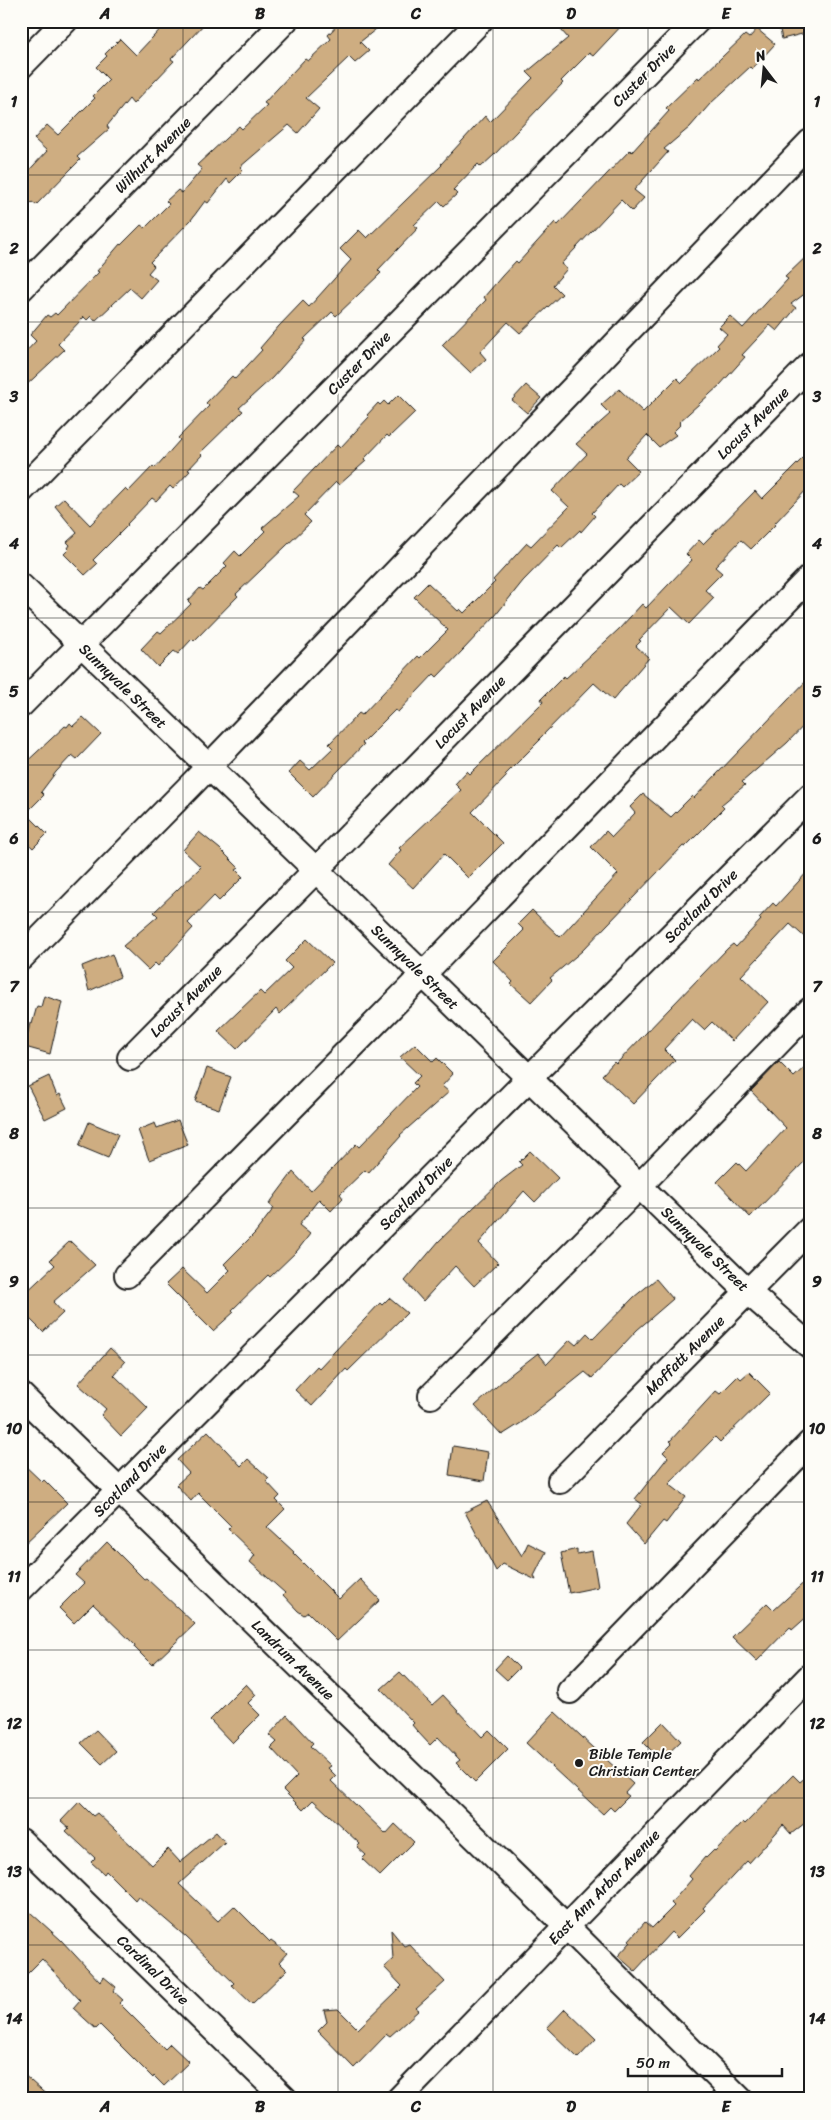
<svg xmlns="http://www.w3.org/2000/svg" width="831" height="2120" font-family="Sriracha,sans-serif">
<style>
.building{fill:#cead81;stroke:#1c1c1c}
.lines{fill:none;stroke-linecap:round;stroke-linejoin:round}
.minor-casing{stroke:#1c1c1c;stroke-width:28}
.minor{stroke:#fdfcf7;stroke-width:24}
.grid{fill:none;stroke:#1c1c1c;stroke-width:1;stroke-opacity:0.55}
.poi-dot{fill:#1c1c1c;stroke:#fdfcf7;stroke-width:2}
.labels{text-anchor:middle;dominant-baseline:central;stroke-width:4;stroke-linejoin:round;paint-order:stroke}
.street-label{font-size:15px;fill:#1c1c1c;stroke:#fdfcf7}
.poi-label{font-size:15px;fill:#1c1c1c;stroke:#fdfcf7;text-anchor:start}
.neatline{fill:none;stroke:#1c1c1c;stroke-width:2}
.grid-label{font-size:16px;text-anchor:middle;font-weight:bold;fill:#1c1c1c}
</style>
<rect width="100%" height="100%" fill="#fdfcf7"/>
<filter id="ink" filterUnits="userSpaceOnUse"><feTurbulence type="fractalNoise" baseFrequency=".02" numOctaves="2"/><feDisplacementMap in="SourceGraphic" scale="10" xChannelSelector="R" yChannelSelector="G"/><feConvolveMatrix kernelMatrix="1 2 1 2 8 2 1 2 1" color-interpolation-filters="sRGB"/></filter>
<g filter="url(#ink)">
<path class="building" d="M 168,21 L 207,21 L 171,59 L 174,61 L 133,104 L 129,99 L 107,126 L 109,129 L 77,157 L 80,160 L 69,171 L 36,205 L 32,202 L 21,214 L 21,179 L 47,151 L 34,139 L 47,125 L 58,135 L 95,98 L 93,96 L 109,80 L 96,67 L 107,56 L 105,54 L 120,39 L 136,55 Z
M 341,21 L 386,21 L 360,42 L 369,51 L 355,63 L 349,57 L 306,98 L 319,109 L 298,133 L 289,125 L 240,167 L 243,170 L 230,183 L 227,179 L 208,203 L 205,201 L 191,220 L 150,262 L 154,266 L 148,273 L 157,280 L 141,298 L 130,288 L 95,321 L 91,316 L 87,320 L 84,317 L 58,344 L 64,350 L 21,390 L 21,357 L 36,341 L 30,335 L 47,315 L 50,317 L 55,313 L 57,315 L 99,272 L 97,271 L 120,244 L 121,245 L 141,225 L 145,228 L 169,204 L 166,201 L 178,190 L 182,193 L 202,169 L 197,165 L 239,126 L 242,129 L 267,105 L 264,103 L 305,59 L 308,61 L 331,39 L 328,35 Z
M 567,21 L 626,21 L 593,56 L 589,53 L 561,81 L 563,83 L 494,155 L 481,167 L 478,164 L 453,190 L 457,194 L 444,206 L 439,201 L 414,225 L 418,228 L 378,270 L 381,273 L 336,316 L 332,312 L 304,339 L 306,340 L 272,378 L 239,408 L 243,411 L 200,453 L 202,455 L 188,470 L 190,471 L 173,489 L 170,486 L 156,501 L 152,498 L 127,524 L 128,525 L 93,560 L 97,564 L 85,575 L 64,554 L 69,549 L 68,548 L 70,545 L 67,542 L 77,533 L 55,506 L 64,498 L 90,525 L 125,489 L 128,492 L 153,466 L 155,468 L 180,440 L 178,438 L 209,406 L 206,403 L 232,376 L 235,379 L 262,350 L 260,348 L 279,326 L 303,301 L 309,307 L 351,260 L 340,249 L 359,230 L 367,238 L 442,165 L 441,164 L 485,116 L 490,122 L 533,78 L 527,72 L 568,38 L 561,30 Z
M 778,21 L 810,21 L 810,32 L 782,39 Z
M 757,29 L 775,44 L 752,69 L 750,67 L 710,104 L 690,127 L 664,149 L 668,152 L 634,190 L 644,198 L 632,211 L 621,200 L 561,264 L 567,269 L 553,285 L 562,294 L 520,333 L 508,322 L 480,352 L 486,359 L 471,373 L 442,345 L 486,300 L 484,297 L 502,276 L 516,261 L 518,263 L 555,222 L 558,225 L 630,150 L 632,152 L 669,111 L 666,108 L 698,77 L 699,79 L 745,35 L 749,38 Z
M 810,253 L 810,290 L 791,304 L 796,308 L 777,331 L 770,325 L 742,355 L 745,357 L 720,385 L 679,422 L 681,424 L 673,432 L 676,435 L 659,447 L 647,435 L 626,458 L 639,471 L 622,487 L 619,484 L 592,513 L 595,516 L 581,532 L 580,530 L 561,548 L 558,545 L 523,581 L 495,616 L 463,650 L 437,677 L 434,674 L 398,712 L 395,710 L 362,743 L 364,744 L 313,797 L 289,773 L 300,761 L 310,770 L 333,748 L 329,744 L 359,713 L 362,715 L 418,656 L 420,658 L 448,630 L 414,597 L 428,583 L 458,611 L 460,609 L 464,613 L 495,582 L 493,580 L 527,543 L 531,546 L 569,507 L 552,491 L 587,454 L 576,444 L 610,414 L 601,405 L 619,389 L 643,412 L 677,378 L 682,383 L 719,347 L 717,345 L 727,334 L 719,327 L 730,316 L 743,328 L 788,279 L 785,277 Z
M 526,385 L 541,398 L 527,413 L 512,400 Z
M 398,395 L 415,412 L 389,437 L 387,435 L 364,459 L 366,461 L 339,485 L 336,482 L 304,515 L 311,522 L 236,594 L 238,596 L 194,641 L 192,639 L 178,654 L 174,651 L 158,667 L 141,649 L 158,631 L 161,633 L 191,604 L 188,601 L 200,588 L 203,590 L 227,566 L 224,563 L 235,551 L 240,556 L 265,531 L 262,528 L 299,496 L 293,491 L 337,445 L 340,448 L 369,417 L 367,415 L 378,403 L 380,405 L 384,401 L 388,405 Z
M 810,451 L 810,486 L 774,524 L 775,525 L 751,549 L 741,540 L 715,567 L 722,573 L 705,590 L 714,598 L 689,624 L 671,607 L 639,640 L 641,641 L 636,646 L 649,658 L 613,700 L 594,683 L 539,739 L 540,740 L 505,775 L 507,776 L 472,812 L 503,843 L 468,878 L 444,854 L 413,888 L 388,865 L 401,850 L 399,848 L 461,790 L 455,784 L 467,771 L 470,774 L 543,702 L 541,699 L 564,676 L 566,678 L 619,629 L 642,604 L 646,608 L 692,560 L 686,554 L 699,540 L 703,544 L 755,491 L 762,499 Z
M 810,677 L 810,719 L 787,743 L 742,782 L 745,785 L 721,805 L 724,808 L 685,847 L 683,846 L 582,951 L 550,978 L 552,980 L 531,1002 L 511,984 L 513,982 L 493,961 L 524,930 L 518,924 L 532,910 L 560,937 L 618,874 L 591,847 L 606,831 L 612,837 L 635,813 L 630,807 L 643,794 L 671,817 L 692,796 L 694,798 Z
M 83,717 L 101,734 L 77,759 L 72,755 L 56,772 L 41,792 L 44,795 L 26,813 L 47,834 L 33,848 L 21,837 L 21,767 L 65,726 L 67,727 L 70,723 L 73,726 Z
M 199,832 L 220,849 L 239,868 L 236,870 L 243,877 L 219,901 L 214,896 L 188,923 L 193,928 L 158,966 L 155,963 L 148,970 L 123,946 L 158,916 L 154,912 L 201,867 L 183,850 Z
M 810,869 L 810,942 L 790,924 L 741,976 L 768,1002 L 732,1041 L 712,1022 L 704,1030 L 692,1019 L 664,1049 L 675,1060 L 633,1104 L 602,1075 L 614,1062 L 616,1064 L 728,948 L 733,944 L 736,947 L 761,920 L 759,918 L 773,903 L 776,906 Z
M 307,939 L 332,963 L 280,1014 L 276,1009 L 237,1049 L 218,1031 L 260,991 L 264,995 L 292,968 L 285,961 Z
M 112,954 L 120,977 L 89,991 L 82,966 Z
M 44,996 L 62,1002 L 50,1054 L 25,1047 L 30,1023 L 32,1024 L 37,1006 L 41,1007 Z
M 415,1044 L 433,1062 L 437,1058 L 453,1074 L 442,1086 L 449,1092 L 400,1135 L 401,1136 L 368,1173 L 365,1170 L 340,1194 L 343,1198 L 331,1211 L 319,1199 L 299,1225 L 310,1234 L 297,1251 L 270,1277 L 268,1275 L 232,1310 L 234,1312 L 213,1331 L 166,1284 L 182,1269 L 207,1293 L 230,1270 L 224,1264 L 255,1233 L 274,1208 L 269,1204 L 293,1172 L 311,1191 L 356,1144 L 359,1147 L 417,1087 L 413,1083 L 420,1076 L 400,1057 Z
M 779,1062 L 794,1077 L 810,1062 L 810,1156 L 750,1217 L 717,1182 L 737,1162 L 746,1171 L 786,1128 L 751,1091 Z
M 207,1068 L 231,1077 L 219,1109 L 195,1101 Z
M 49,1076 L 57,1096 L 60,1094 L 67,1108 L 45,1119 L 28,1086 Z
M 178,1120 L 188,1145 L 149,1160 L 138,1130 L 155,1123 L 157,1128 Z
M 89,1122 L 118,1134 L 108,1158 L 79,1146 Z
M 530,1151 L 558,1178 L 535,1202 L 524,1191 L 479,1243 L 498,1263 L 474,1286 L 455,1266 L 423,1301 L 405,1281 L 439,1241 L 501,1181 L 522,1165 L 519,1162 Z
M 70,1241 L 95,1265 L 53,1302 L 63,1313 L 43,1332 L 21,1310 L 21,1297 L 55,1265 L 50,1260 Z
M 656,1279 L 673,1299 L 637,1330 L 592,1378 L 585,1372 L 521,1423 L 502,1435 L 475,1406 L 506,1378 L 538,1353 L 547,1364 L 570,1340 L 576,1345 L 587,1333 L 593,1339 L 634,1297 Z
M 389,1298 L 407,1313 L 348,1371 L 346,1369 L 312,1406 L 295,1390 L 317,1366 L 319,1368 L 380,1303 L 382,1305 Z
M 110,1348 L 125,1362 L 114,1375 L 148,1408 L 121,1436 L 101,1415 L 106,1409 L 78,1384 Z
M 749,1372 L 770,1393 L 720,1442 L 715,1437 L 669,1484 L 686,1497 L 666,1523 L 663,1521 L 644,1544 L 626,1524 L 642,1504 L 635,1499 L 668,1457 L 663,1452 L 672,1443 L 670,1441 L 716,1391 L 720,1394 L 738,1376 L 741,1379 Z
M 208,1431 L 241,1466 L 248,1459 L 269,1478 L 266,1481 L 280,1496 L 276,1500 L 285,1509 L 267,1527 L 294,1552 L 293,1553 L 339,1599 L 360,1579 L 380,1600 L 337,1641 L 308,1612 L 304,1615 L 298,1611 L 283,1595 L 285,1593 L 250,1562 L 255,1555 L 228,1529 L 231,1526 L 198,1493 L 191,1501 L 176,1485 L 189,1473 L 177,1460 Z
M 453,1446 L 488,1452 L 484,1481 L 449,1475 Z
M 21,1462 L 42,1482 L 44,1480 L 67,1503 L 21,1547 Z
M 487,1501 L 522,1556 L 528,1543 L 546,1552 L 534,1576 L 536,1580 L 503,1564 L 496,1571 L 465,1512 Z
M 107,1542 L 144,1579 L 146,1578 L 195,1624 L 152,1665 L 134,1647 L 135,1645 L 93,1604 L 74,1623 L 59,1608 L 84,1583 L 75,1575 Z
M 577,1549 L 577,1554 L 592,1551 L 598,1587 L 569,1593 L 561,1553 Z
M 810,1577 L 810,1614 L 792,1630 L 790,1627 L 757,1661 L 732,1637 L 767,1603 L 774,1610 Z
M 507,1656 L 519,1668 L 507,1680 L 495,1669 Z
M 400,1672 L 432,1705 L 443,1695 L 482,1737 L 489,1730 L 508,1749 L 475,1782 L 456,1763 L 460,1760 L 438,1737 L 430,1745 L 417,1731 L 412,1725 L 414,1723 L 381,1689 Z
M 246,1684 L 256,1695 L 248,1703 L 260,1715 L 232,1743 L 210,1720 Z
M 555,1712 L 633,1784 L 625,1793 L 629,1796 L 614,1811 L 610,1807 L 603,1814 L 526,1743 Z
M 287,1715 L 313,1743 L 310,1746 L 331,1766 L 328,1768 L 336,1776 L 331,1781 L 386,1834 L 395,1824 L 414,1842 L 380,1876 L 362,1859 L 366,1855 L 357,1847 L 360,1844 L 313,1800 L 303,1810 L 283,1790 L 297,1776 L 271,1748 L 277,1742 L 269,1735 Z
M 663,1722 L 681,1741 L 661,1760 L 643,1742 Z
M 96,1730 L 116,1751 L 102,1764 L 81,1743 Z
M 810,1773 L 810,1819 L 791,1834 L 783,1825 L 749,1863 L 747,1861 L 703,1908 L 705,1910 L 677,1938 L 671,1932 L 635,1971 L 618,1956 L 631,1942 L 629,1940 L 645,1922 L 652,1928 L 674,1906 L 671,1903 L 692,1879 L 689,1876 L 705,1857 L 706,1858 L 714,1850 L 715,1851 L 743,1822 L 745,1824 L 793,1775 L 800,1782 Z
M 79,1802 L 93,1816 L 97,1813 L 152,1865 L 168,1849 L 180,1862 L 216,1832 L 225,1842 L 179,1884 L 218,1921 L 234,1906 L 270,1942 L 271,1941 L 287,1953 L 279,1962 L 287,1970 L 252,2004 L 232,1985 L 234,1983 L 186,1937 L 138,1896 L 135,1900 L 106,1871 L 104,1874 L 91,1862 L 95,1858 L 66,1831 L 69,1828 L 61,1821 Z
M 21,1904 L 61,1940 L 100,1982 L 104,1977 L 116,1987 L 113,1991 L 123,2000 L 119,2003 L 165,2049 L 170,2044 L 189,2062 L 164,2086 L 154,2076 L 153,2078 L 100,2025 L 96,2029 L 73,2008 L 80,2000 L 42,1959 L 21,1980 Z
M 391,1930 L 404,1946 L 409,1944 L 445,1982 L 416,2008 L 419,2010 L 407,2021 L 390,2036 L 387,2034 L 354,2068 L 318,2031 L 327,2022 L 324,2010 L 338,2009 L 358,2029 L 402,1986 L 384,1967 L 393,1959 Z
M 565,2009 L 596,2039 L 578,2058 L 547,2028 Z
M 21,2072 L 51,2099 L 21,2099 Z"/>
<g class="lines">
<defs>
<path id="minor" d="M 21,66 L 65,21
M 21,289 L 285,21
M 21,491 L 480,21
M 21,586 L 316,870 L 748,1292 L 810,1346
M 21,705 L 697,21
M 21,958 L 191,785 L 810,142
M 130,1058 L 316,870 L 810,365
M 127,1275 L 405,993 L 810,577
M 21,1395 L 566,1926 L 740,2099
M 431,1396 L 623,1203 L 810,1010
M 560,1481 L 810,1229
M 21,1589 L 810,796
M 570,1691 L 810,1443
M 21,1841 L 285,2099
M 399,2099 L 810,1676"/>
</defs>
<use href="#minor" class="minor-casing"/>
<use href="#minor" class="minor"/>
</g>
</g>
<path class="grid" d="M 183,21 L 183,2099M 338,21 L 338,2099M 493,21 L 493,2099M 648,21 L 648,2099M 21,175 L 810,175M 21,322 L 810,322M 21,470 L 810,470M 21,618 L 810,618M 21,765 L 810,765M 21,912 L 810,912M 21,1060 L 810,1060M 21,1208 L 810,1208M 21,1355 L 810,1355M 21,1502 L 810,1502M 21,1650 L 810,1650M 21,1798 L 810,1798M 21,1945 L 810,1945"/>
<circle class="poi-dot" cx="579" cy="1763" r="5"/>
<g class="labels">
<g class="street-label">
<text transform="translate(644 75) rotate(-45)">Custer Drive</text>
<text transform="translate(153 155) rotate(-45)">Wilhurt Avenue</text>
<text transform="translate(359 363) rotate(-45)">Custer Drive</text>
<text transform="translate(753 423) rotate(-45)">Locust Avenue</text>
<text transform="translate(123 686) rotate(44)">Sunnyvale Street</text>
<text transform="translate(470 712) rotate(-46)">Locust Avenue</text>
<text transform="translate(701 906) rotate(-45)">Scotland Drive</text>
<text transform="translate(415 967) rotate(44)">Sunnyvale Street</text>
<text transform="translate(186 1001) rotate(-45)">Locust Avenue</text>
<text transform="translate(416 1193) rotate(-45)">Scotland Drive</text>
<text transform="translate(705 1249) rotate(44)">Sunnyvale Street</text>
<text transform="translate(685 1355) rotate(-45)">Moffatt Avenue</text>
<text transform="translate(130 1480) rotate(-45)">Scotland Drive</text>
<text transform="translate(293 1660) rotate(44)">Landrum Avenue</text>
<text transform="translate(604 1887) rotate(-46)">East Ann Arbor Avenue</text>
<text transform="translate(153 1970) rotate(44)">Cardinal Drive</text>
</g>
<g class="poi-label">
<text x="589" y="1754">Bible Temple<tspan x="589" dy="17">Christian Center</tspan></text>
</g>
</g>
<rect width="831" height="2120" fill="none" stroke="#fdfcf7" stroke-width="55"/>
<g transform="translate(764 68) rotate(344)" stroke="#fdfcf7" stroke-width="4" paint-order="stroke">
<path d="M0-4L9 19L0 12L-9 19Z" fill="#1c1c1c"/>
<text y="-8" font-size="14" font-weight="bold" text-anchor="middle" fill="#1c1c1c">N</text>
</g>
<path d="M628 2068v8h154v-8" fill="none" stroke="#1c1c1c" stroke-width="2.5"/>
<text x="636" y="2068" font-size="15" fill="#1c1c1c" stroke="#fdfcf7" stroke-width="4" paint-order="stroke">50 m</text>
<rect x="28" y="28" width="776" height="2064" class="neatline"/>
<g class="grid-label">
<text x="105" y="19">A</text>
<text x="260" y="19">B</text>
<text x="416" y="19">C</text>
<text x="571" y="19">D</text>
<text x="726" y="19">E</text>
<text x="14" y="107">1</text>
<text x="817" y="107">1</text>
<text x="14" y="254">2</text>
<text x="817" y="254">2</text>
<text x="14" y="402">3</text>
<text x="817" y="402">3</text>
<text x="14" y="549">4</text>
<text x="817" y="549">4</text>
<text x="14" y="697">5</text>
<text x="817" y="697">5</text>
<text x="14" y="844">6</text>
<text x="817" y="844">6</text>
<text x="14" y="992">7</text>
<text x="817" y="992">7</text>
<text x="14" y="1139">8</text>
<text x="817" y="1139">8</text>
<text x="14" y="1287">9</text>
<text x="817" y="1287">9</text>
<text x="14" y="1434">10</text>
<text x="817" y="1434">10</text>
<text x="14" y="1582">11</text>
<text x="817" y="1582">11</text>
<text x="14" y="1729">12</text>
<text x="817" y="1729">12</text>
<text x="14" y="1877">13</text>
<text x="817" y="1877">13</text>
<text x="14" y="2024">14</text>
<text x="817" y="2024">14</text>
<text x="105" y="2112">A</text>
<text x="260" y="2112">B</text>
<text x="416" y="2112">C</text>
<text x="571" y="2112">D</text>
<text x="726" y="2112">E</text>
</g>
</svg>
